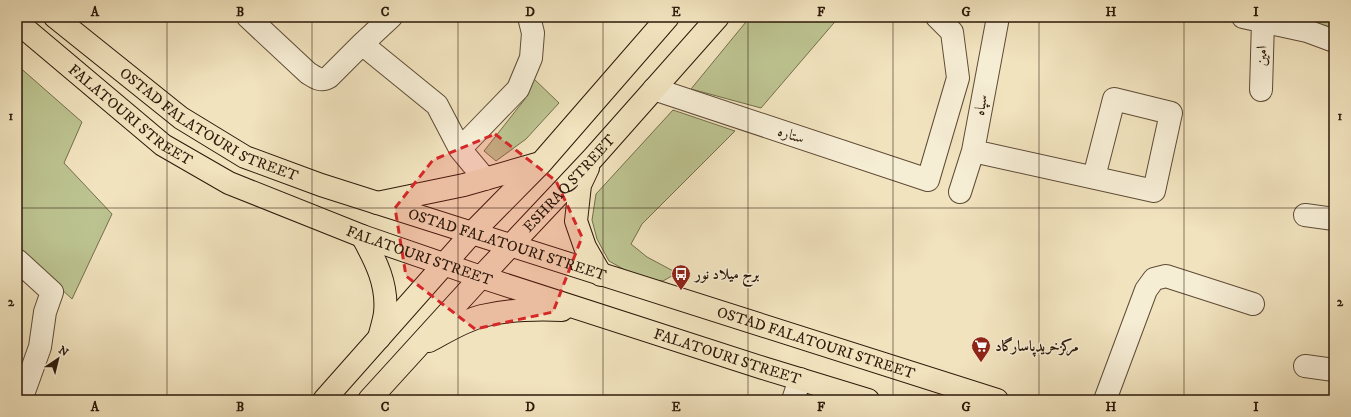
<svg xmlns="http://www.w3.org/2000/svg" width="1351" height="417" font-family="'IM FELL DW Pica',Amiri,serif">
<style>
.green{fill:#bcc390;stroke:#746e4c}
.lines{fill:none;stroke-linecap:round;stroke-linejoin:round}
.minor-casing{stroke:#5e4b36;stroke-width:24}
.major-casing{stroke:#2d1809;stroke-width:24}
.minor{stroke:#f6edd5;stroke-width:22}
.major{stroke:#f1e3be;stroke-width:22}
.marked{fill:#d62828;fill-opacity:0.2;stroke:#d62828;stroke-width:3;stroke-dasharray:8 5;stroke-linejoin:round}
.grid{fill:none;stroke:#2d1809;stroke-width:1;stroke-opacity:0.55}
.labels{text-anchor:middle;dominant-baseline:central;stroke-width:3;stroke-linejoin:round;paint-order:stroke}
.street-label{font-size:15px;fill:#2d1809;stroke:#f6edd5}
.poi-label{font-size:15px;font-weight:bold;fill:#2d1809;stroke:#f6edd5;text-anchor:start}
.neatline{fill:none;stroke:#2d1809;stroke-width:1.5}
.grid-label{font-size:13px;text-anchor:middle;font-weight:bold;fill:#2d1809}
</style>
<rect width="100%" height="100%" fill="#f1e3be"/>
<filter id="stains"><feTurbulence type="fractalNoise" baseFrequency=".005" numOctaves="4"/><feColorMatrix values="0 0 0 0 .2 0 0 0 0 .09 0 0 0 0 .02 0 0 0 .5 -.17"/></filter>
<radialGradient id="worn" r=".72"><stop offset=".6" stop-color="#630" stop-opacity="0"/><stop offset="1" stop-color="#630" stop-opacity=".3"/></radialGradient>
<path class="green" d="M 750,17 L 839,17 L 761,108 L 691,89 Z
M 1285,17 L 1334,17 L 1334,29 Z
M 17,65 L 82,122 L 64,163 L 112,214 L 72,299 L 17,248 Z
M 532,77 L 559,103 L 526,139 L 496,161 L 484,151 L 525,99 Z
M 673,110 L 735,131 L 642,224 L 631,244 L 647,257 L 677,273 L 663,281 L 641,279 L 609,261 L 597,239 L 592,220 L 596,194 Z"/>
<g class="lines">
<defs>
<path id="minor" d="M 248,17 L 308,73 C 316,78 321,82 329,77 L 362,44 L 391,17
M 1243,17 L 1307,31 L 1334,41
M 362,44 L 437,105 L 460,149 L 485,179
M 654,89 L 928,180 L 958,78 L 952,32 L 937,17
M 1261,90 L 1263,21
M 460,149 L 518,89 L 531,58 L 533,33 L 529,17
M 973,151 L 1154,191 L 1171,113 L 1114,99 L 1094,177
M 960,192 L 973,151 L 998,17
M 1305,215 L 1334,219
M 17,260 L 52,292 L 45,312 L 40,347 L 21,400
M 1305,366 L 1334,370
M 793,400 L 800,379
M 1105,400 L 1146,290 L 1154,279 L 1166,276 L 1253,304"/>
<g id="major">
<path id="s1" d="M 55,17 L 181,118 L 245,157 L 321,185 L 997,400"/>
<path id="s2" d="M 17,22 L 163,145 L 229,183 L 362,236 L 481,277 L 763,368 L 868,400"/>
<path d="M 588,168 L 580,185 L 576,221 L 585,247 L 601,275"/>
<path d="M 377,203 L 464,185 L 540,163"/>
<path d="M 362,236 C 376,261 388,285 385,313 C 384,321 381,330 379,338"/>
<path d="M 429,341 C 446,332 463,321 482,316 C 506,310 538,309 562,310"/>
<path d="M 324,400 L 472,233 L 541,163 L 668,17"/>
<path id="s3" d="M 369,400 L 481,277 L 593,158 L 718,17"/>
</g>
</defs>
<use href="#minor" class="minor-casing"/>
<use href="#major" class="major-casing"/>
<use href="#minor" class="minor"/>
<use href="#major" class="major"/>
</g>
<path class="marked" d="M 495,134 L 556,181 L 582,237 L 553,312 L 475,329 L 406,276 L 395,208 L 433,160 Z"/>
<path class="grid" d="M 167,17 L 167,400M 312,17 L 312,400M 458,17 L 458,400M 603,17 L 603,400M 748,17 L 748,400M 893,17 L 893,400M 1039,17 L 1039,400M 1184,17 L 1184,400M 17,208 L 1334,208"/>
<defs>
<symbol id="bus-pin" viewBox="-11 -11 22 30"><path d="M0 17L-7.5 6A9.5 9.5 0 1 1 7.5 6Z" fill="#8f2418" stroke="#f6edd5"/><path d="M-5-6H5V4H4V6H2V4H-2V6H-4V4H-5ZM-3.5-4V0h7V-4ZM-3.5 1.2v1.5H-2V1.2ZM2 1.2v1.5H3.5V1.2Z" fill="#fff"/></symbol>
<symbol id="supermarket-pin" viewBox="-11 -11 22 30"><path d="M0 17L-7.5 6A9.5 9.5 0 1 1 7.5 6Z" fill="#8f2418" stroke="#f6edd5"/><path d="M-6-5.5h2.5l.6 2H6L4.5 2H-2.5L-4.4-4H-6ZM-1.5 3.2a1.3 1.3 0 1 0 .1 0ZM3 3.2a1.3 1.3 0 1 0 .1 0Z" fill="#fff"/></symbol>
</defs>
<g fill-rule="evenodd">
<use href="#bus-pin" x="670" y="263" width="22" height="30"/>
<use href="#supermarket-pin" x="970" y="335" width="22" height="30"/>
</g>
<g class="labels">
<g class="street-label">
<text transform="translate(1262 56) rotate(-89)">امین</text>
<text transform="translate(981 105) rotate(-79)">سپاه</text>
<text stroke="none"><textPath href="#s2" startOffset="147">FALATOURI STREET</textPath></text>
<text stroke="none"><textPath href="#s1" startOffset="189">OSTAD FALATOURI STREET</textPath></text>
<text transform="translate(791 135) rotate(18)">ستاره</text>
<text stroke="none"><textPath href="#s3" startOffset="295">ESHRAQ STREET</textPath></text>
<text stroke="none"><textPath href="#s1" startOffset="513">OSTAD FALATOURI STREET</textPath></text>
<text stroke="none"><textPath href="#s2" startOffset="471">FALATOURI STREET</textPath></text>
<text stroke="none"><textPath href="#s1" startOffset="837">OSTAD FALATOURI STREET</textPath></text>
<text stroke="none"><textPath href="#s2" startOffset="795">FALATOURI STREET</textPath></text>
</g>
<g class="poi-label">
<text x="695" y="274">برج میلاد نور</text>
<text x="995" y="346">مرکزخریدپاسارگاد</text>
</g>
</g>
<rect width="1351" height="417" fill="none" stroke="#f1e3be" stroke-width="44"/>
<g transform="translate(58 359) rotate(35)" stroke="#f6edd5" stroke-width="3" paint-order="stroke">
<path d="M0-3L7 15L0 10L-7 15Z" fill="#2d1809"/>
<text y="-6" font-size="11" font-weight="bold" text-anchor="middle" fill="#2d1809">N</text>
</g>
<rect x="22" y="22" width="1307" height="373" class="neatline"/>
<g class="grid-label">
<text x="95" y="16">A</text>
<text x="240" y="16">B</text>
<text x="385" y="16">C</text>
<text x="530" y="16">D</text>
<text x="676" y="16">E</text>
<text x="821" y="16">F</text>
<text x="966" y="16">G</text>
<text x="1111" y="16">H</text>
<text x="1256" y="16">I</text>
<text x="11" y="120">1</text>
<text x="1340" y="120">1</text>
<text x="11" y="306">2</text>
<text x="1340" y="306">2</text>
<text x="95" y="411">A</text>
<text x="240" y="411">B</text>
<text x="385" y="411">C</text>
<text x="530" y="411">D</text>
<text x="676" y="411">E</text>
<text x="821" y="411">F</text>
<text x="966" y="411">G</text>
<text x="1111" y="411">H</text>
<text x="1256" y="411">I</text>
</g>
<rect width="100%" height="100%" filter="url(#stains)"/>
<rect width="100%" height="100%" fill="url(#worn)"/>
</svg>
